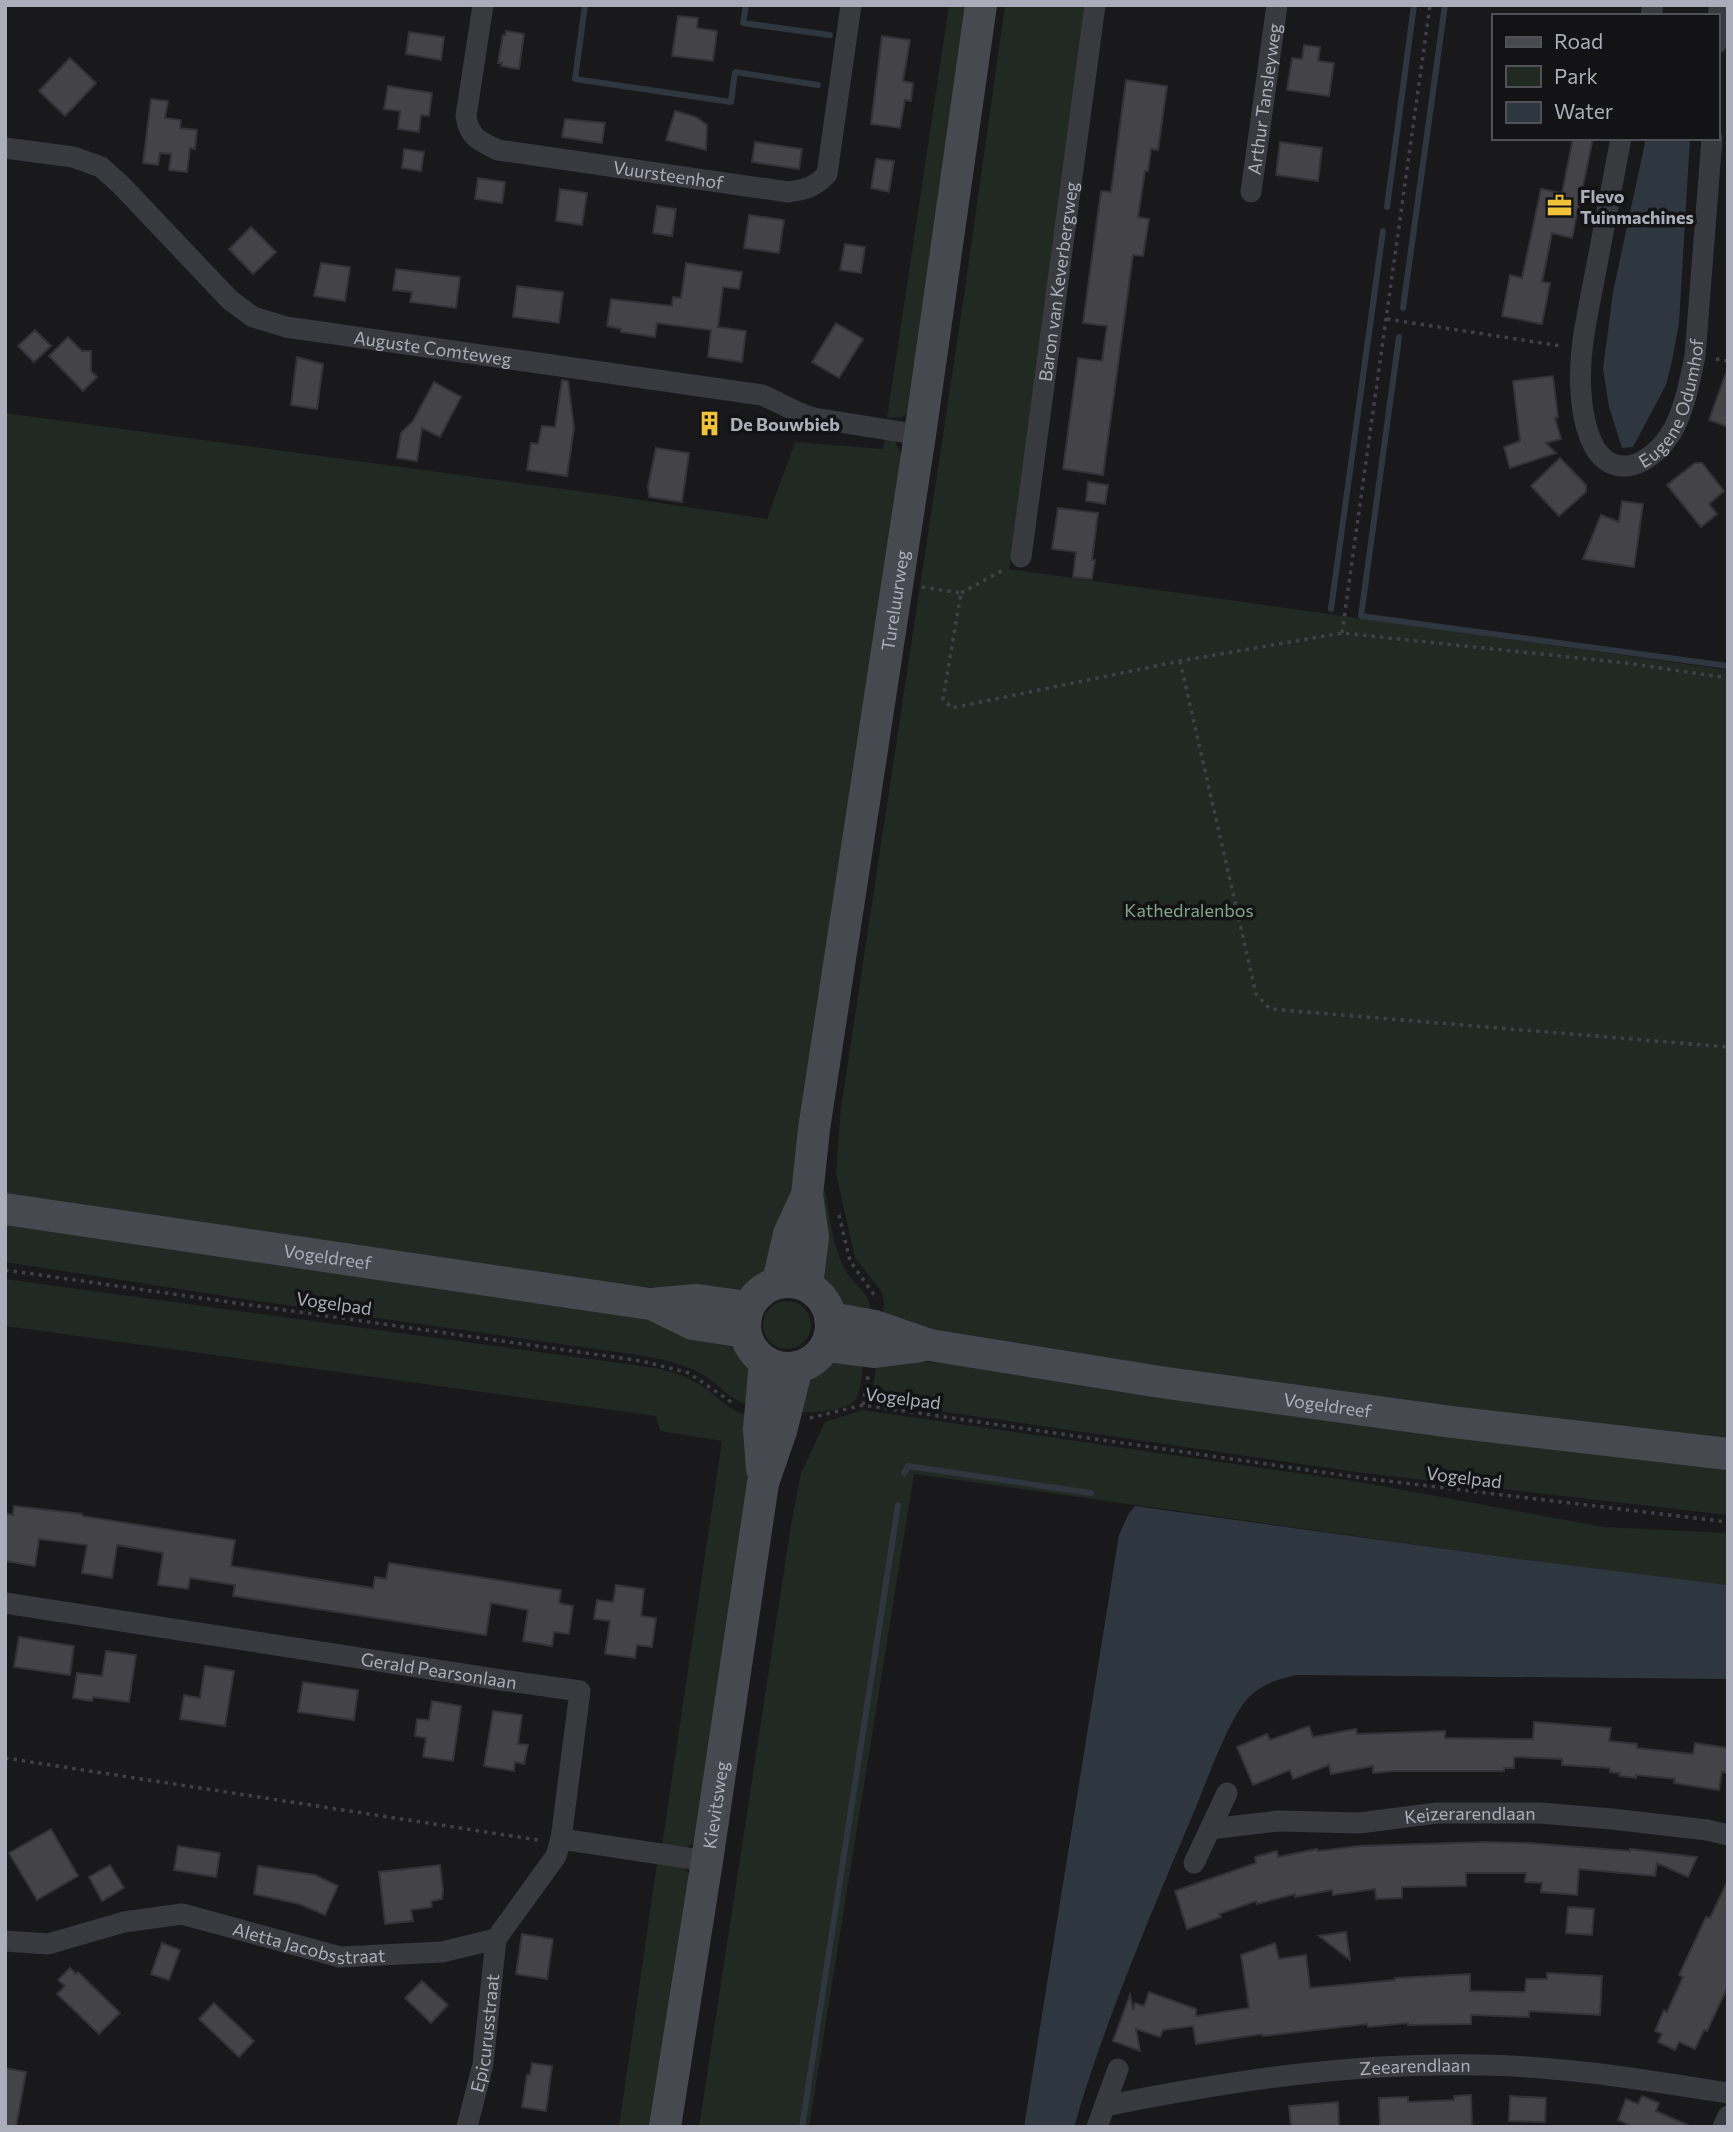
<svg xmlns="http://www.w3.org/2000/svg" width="1733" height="2132" font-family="Commissioner,sans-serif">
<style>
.green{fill:#202922}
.water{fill:#2e363f}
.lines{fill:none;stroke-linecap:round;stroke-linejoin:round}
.stream{stroke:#2e363f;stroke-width:6}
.building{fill:#434348;stroke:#333237;stroke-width:2}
.path{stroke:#3f4147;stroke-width:3.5;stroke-dasharray:3.5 5;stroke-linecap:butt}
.street{stroke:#393a40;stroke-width:21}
.secondary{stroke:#474950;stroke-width:32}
.labels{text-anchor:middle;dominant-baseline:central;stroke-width:7;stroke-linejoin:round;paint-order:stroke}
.street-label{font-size:18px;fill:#abaeba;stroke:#131316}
.poi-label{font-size:18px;font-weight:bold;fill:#abaeba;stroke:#131316;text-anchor:start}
.park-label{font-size:18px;fill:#82a587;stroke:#131316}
</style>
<rect width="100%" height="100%" fill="#19181b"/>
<path class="green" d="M 949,5 L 967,5 L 907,413 L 902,417 L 887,418 Z
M 1005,5 L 1087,5 L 1009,569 L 1728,670 L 1728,1445 L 1117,1364 L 882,1320 L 884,1303 L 882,1292 L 855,1258 L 836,1174 L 841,1108 L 964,296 Z
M 5,413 L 607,495 L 767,519 L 795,442 L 883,449 L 885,438 L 895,442 L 902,455 L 793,1182 L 777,1262 L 768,1275 L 740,1293 L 578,1282 L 5,1198 Z
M 822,1190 L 825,1191 C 830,1215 832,1245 844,1267 C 855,1290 874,1290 870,1319 L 835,1304 L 822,1285 Z
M 5,1221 L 627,1315 L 682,1327 L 734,1343 C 754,1366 752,1377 750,1405 C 729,1400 720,1385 703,1375 C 683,1363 660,1359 638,1355 L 250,1300 L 5,1262 Z
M 5,1279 L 641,1366 C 660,1369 679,1372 695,1382 C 719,1394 723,1410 752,1416 L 750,1480 L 702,1837 L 686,1848 L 662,1845 L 722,1441 L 660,1431 L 656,1416 L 5,1326 Z
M763 1325a24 24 0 1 1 48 0a24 24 0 1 1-48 0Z
M 863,1358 C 862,1370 862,1387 857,1397 C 850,1413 808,1413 793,1412 C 811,1366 813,1362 863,1358 Z
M 877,1358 L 953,1364 L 1728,1470 L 1728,1515 L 1363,1473 L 878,1402 L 873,1391 Z
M 862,1410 L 1366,1483 L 1603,1527 L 1728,1533 L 1728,1585 L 1519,1559 L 914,1474 L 809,2127 L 699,2127 L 791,1525 L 801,1473 L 825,1422 Z
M 657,1863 L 683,1866 L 695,1881 L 656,2127 L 619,2127 Z"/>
<path class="water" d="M 1646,138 L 1690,138 L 1679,323 L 1672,361 L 1666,385 L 1633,447 L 1622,448 L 1609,407 L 1603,369 L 1613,292 Z
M 1135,1506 L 1519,1559 L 1728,1585 L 1728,1679 L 1296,1675 C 1279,1679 1262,1684 1249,1697 C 1230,1716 1207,1780 1196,1807 C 1152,1912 1106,2017 1074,2127 L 1024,2127 L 1119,1535 L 1129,1513 Z"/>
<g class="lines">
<path class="stream" d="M 585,5 L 575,79 L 731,102 L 735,72 L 818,85
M 746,5 L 743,23 L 830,35
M 1387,207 L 1414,5
M 1403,308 L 1445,5
M 1399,337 L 1361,616 L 1728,666
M 1331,609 L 1383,231
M 904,1473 L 908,1466 L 1091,1493
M 802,2127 L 898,1505"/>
</g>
<path class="building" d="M 678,16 L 698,18 L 697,28 L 717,31 L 713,61 L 672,56 Z
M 506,31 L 524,34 L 519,69 L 501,66 L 502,63 L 498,63 L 503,35 L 506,35 Z
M 409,32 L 444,37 L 441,60 L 406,54 Z
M 882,36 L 910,40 L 903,81 L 913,83 L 911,101 L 905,100 L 900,128 L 871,124 Z
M 1304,45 L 1320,47 L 1318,61 L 1334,63 L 1329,96 L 1287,90 L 1292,58 L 1302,59 Z
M 70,58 L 96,83 L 65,116 L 39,91 Z
M 1126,80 L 1167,86 L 1158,150 L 1151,149 L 1148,171 L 1145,171 L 1138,217 L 1149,219 L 1143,256 L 1133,255 L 1103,475 L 1063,469 L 1078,358 L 1102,361 L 1107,326 L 1083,323 L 1101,191 L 1111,192 Z
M 388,86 L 432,93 L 429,116 L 421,115 L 419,132 L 398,129 L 400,111 L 384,109 Z
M 151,99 L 168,101 L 165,118 L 181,120 L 180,128 L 197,130 L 195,149 L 190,148 L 187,172 L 169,170 L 171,154 L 160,153 L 158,165 L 143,163 Z
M 675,111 L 696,117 L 707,125 L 706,150 L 666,140 Z
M 565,119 L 605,123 L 602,143 L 562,137 Z
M 1573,138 L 1593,138 L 1572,238 L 1552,233 L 1542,282 L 1550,283 L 1542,324 L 1502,316 L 1510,275 L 1522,278 L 1541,189 L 1562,193 Z
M 755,142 L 802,149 L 799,169 L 752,162 Z
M 1280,142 L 1322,148 L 1318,181 L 1276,175 Z
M 404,149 L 424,152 L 421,171 L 402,168 Z
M 876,159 L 894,161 L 889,192 L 871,188 Z
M 478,178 L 505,182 L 502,203 L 475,199 Z
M 560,189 L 587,193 L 582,225 L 556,221 Z
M 657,206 L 676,209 L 672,236 L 653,233 Z
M 749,215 L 784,220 L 779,253 L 744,248 Z
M 251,227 L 276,252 L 253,274 L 229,249 Z
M 845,244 L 865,247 L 861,273 L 840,270 Z
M 321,263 L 350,267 L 345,301 L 314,296 Z
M 686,263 L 742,272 L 739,289 L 723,287 L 718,327 L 746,331 L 742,362 L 708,357 L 711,330 L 657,323 L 655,337 L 621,332 L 621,329 L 607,326 L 611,299 L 672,306 L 673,297 L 681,298 Z
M 396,269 L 460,277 L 456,308 L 410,302 L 412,292 L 393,290 Z
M 517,286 L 563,292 L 559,323 L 513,317 Z
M 836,323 L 863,339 L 839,378 L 812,362 Z
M 35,330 L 51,346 L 34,362 L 18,346 Z
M 68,337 L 82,351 L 91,351 L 91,371 L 97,377 L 83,391 L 49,356 Z
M 297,357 L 323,364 L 317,409 L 291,405 Z
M 1726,373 L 1728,374 L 1728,427 L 1709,420 Z
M 1553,376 L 1558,417 L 1555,418 L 1561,439 L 1546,443 L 1556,453 L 1510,468 L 1504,447 L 1520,441 L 1513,381 Z
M 562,380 L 568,381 L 574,428 L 567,476 L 527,470 L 531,443 L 538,444 L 542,426 L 555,427 Z
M 434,382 L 461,397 L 440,437 L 422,428 L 417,461 L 397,458 L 401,433 L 413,421 Z
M 656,448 L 689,453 L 682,502 L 649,497 L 648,486 Z
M 1560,458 L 1586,485 L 1586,492 L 1559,516 L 1531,486 Z
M 1695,463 L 1702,463 L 1724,491 L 1709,504 L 1717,514 L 1701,527 L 1667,485 Z
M 1088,482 L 1108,485 L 1105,504 L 1086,501 Z
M 1622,501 L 1643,504 L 1634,567 L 1583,559 L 1601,515 L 1619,522 Z
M 1058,508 L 1098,513 L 1092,560 L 1095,560 L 1092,579 L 1073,577 L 1076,552 L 1052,549 Z
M 14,1506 L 82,1514 L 82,1516 L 235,1540 L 231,1566 L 373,1588 L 375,1577 L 386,1579 L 389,1563 L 561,1590 L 559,1603 L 573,1606 L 569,1634 L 554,1632 L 552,1646 L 523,1641 L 528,1610 L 491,1603 L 486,1635 L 233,1596 L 235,1585 L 190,1578 L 188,1589 L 158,1585 L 163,1553 L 117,1545 L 112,1578 L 82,1573 L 87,1545 L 39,1539 L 35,1566 L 5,1561 L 5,1513 L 13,1515 Z
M 616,1585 L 644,1589 L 641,1616 L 656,1618 L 652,1647 L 637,1645 L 635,1658 L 605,1654 L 610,1621 L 594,1619 L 597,1600 L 613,1602 Z
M 19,1637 L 74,1646 L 70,1675 L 14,1667 Z
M 106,1651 L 136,1655 L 129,1702 L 93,1697 L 92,1701 L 73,1698 L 77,1673 L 102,1676 Z
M 205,1666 L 234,1671 L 225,1726 L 180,1719 L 184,1695 L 200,1698 Z
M 303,1682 L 358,1690 L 354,1720 L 298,1712 Z
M 432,1701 L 461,1706 L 453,1761 L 423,1757 L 426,1738 L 415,1736 L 417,1719 L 429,1720 Z
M 493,1711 L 522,1715 L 518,1744 L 528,1745 L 524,1764 L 515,1762 L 514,1771 L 484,1766 Z
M 1534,1722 L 1611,1728 L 1609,1741 L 1637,1744 L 1637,1748 L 1693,1754 L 1695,1743 L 1728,1748 L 1728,1773 L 1722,1772 L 1719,1790 L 1674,1783 L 1675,1779 L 1636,1775 L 1636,1778 L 1619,1776 L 1620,1773 L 1610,1772 L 1610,1768 L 1562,1765 L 1562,1759 L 1514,1757 L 1514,1768 L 1504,1768 L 1504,1771 L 1394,1771 L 1373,1773 L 1373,1766 L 1331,1774 L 1329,1765 L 1293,1779 L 1290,1770 L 1253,1785 L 1237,1747 L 1267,1734 L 1270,1740 L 1309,1726 L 1313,1737 L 1356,1729 L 1357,1734 L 1445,1731 L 1445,1738 L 1533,1739 Z
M 51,1829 L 78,1876 L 37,1900 L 9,1853 Z
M 1484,1842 L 1528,1843 L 1630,1851 L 1630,1849 L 1697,1857 L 1688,1877 L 1657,1863 L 1655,1876 L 1579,1869 L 1577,1895 L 1541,1892 L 1542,1883 L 1525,1882 L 1526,1873 L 1466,1873 L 1466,1886 L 1402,1887 L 1402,1898 L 1376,1899 L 1375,1889 L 1333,1895 L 1332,1890 L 1295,1897 L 1295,1894 L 1257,1904 L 1256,1901 L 1219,1914 L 1221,1917 L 1187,1929 L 1175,1891 L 1256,1863 L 1255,1857 L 1277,1851 L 1278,1857 L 1317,1849 L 1318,1851 L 1360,1846 Z
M 178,1846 L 220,1853 L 216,1877 L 174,1870 Z
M 110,1865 L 124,1888 L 102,1901 L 89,1877 Z
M 440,1865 L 443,1890 L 442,1899 L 431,1901 L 432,1907 L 411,1910 L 413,1921 L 385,1924 L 379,1872 Z
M 258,1866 L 315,1875 L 338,1886 L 325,1915 L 299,1904 L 254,1894 Z
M 1728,1880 L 1728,1986 L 1707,2031 L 1704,2030 L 1695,2049 L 1679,2042 L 1675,2050 L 1658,2042 L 1662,2034 L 1655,2031 L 1664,2010 L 1667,2012 L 1683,1977 L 1679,1975 L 1706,1917 L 1710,1918 Z
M 1568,1907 L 1594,1909 L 1592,1935 L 1566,1933 Z
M 1346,1932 L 1350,1960 L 1319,1936 Z
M 522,1934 L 553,1939 L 547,1979 L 516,1974 Z
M 162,1943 L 180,1950 L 169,1980 L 151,1974 Z
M 1275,1943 L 1279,1959 L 1306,1955 L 1310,1988 L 1395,1980 L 1395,1978 L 1470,1974 L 1470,1991 L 1525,1992 L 1526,1979 L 1547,1979 L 1547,1973 L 1602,1976 L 1600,2015 L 1529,2011 L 1529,2017 L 1471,2015 L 1471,2024 L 1408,2025 L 1408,2023 L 1368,2027 L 1367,2024 L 1263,2036 L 1262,2034 L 1196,2044 L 1193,2026 L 1163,2030 L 1160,2037 L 1136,2029 L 1140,2051 L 1113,2041 L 1130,1995 L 1133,2010 L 1135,2003 L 1144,2006 L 1149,1992 L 1196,2009 L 1196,2016 L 1249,2008 L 1241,1955 Z
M 70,1968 L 76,1974 L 78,1972 L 120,2013 L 99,2034 L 57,1994 L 65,1986 L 58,1980 Z
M 422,1981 L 448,2005 L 431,2023 L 405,1998 Z
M 214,2003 L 254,2041 L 239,2057 L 199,2019 Z
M 532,2063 L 552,2066 L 546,2111 L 522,2107 L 527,2075 L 530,2075 Z
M 5,2068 L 26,2072 L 16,2127 L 5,2127 Z
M 1471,2095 L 1472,2127 L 1380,2127 L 1379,2098 L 1408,2097 L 1408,2102 L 1454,2100 L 1454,2096 Z
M 1510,2096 L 1546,2098 L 1545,2122 L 1509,2121 Z
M 1642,2096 L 1659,2103 L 1656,2111 L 1692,2127 L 1633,2127 L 1618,2120 L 1626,2099 L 1638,2104 Z
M 1338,2102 L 1339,2127 L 1291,2127 L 1289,2106 Z"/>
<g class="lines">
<path class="path" d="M 1387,319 L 1561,346
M 1716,359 L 1728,361
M 922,587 L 961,593 L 943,699 L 952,708 L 1180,661 L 1342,633 L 1626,663 L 1728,678
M 961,593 L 1005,569
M 1342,633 L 1430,5
M 1180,661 L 1256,994 L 1270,1009 L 1728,1047
M 839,1215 L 850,1261 L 877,1299
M 5,1270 L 642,1361 L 689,1373 L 734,1404
M 863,1405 L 868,1376
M 810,1418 L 863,1405 L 1362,1478 L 1728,1522
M 5,1758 L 538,1840"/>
<g class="street">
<path id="s1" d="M 483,5 L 466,116 C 469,137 479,141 498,150 L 788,192 C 805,190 815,187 827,174 L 851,5"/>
<path d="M 1651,16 L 1653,5"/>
<path d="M 1717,43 L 1719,5"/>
<path id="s2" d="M 1621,138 C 1612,186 1603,233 1594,280 C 1587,317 1578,354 1581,392 C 1582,411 1587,443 1602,457 C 1628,481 1661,453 1674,428 C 1685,407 1690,380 1695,356 L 1712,138"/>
<path id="s3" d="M 5,148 L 73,157 L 101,167 L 121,185 L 230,300 L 253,317 L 286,327 L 762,395 C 779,402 795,413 814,418 L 920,435"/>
<path id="s4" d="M 1251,192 L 1277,5"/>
<path id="s5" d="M 1021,557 L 1095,5"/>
<path id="s6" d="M 5,1603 L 501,1680 L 580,1691 L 561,1839 L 707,1861"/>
<path id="s7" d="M 1210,1829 L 1278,1821 L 1359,1823 L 1437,1813 L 1540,1813 L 1612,1819 L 1707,1830 L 1728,1835"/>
<path d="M 1194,1863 L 1227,1793"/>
<path id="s8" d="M 5,1941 L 48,1944 L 124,1922 L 182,1914 L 340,1957 L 442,1952 L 496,1939 L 556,1856 L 561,1839"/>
<path id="s9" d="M 1105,2106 C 1229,2081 1353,2062 1480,2065 C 1563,2066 1645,2080 1728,2093"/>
<path id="s10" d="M 467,2127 L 483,2064 L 496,1939"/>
<path d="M 1097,2127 L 1118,2069"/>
<path d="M 1723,2127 L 1728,2116"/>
</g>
<g class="secondary">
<path id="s11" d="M 5,1209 L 650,1304 L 697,1300 L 748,1307"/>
<circle cx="788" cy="1325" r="43"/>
<path d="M 778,1282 L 789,1234 L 807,1195"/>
<path id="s12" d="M 807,1286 L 813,1237 L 807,1195 L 814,1129 L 920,435 L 981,5"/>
<path d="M 652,1304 L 693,1324 L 745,1332"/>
<path id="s13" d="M 830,1318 L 875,1326 L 930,1345 L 1160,1382 L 1452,1422 L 1728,1454"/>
<path d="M 826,1346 L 873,1352 L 921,1346"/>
<path d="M 762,1469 L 759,1429 L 765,1362"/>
<path id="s14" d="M 665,2127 L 707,1861 L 763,1483 L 781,1431 L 797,1367"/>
</g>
</g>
<defs>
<symbol id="office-bare" viewBox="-9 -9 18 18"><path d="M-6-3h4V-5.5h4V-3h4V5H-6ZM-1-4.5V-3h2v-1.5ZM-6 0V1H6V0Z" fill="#f1c13a" stroke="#131316" stroke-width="2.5" paint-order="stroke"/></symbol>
<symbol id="building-bare" viewBox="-9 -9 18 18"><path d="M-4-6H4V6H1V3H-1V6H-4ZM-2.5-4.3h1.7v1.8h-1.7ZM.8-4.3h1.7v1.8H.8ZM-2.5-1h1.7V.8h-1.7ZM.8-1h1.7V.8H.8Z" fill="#f1c13a" stroke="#131316" stroke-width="2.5" paint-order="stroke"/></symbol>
</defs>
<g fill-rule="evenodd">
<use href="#office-bare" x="1542" y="188" width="35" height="35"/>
<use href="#building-bare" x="692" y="406" width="35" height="35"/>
</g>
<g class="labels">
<g class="street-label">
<text stroke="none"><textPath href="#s4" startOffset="94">Arthur Tansleyweg</textPath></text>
<text stroke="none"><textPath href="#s1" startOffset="334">Vuursteenhof</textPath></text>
<text stroke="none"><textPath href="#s5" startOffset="278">Baron van Keverbergweg</textPath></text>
<text stroke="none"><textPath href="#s3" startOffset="495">Auguste Comteweg</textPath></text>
<text stroke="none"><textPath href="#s2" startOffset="439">Eugene Odumhof</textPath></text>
<text stroke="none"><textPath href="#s12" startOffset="693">Tureluurweg</textPath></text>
<text stroke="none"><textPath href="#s11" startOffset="326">Vogeldreef</textPath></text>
<text transform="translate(334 1303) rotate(8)">Vogelpad</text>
<text transform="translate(903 1398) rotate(7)">Vogelpad</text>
<text stroke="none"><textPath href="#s13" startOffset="506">Vogeldreef</textPath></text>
<text transform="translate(1464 1477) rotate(7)">Vogelpad</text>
<text stroke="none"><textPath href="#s6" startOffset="439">Gerald Pearsonlaan</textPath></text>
<text stroke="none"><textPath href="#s14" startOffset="326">Kievitsweg</textPath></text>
<text stroke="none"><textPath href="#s7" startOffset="261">Keizerarendlaan</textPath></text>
<text stroke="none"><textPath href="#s8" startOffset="312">Aletta Jacobsstraat</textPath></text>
<text stroke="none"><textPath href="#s10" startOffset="96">Epicurusstraat</textPath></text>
<text stroke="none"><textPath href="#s9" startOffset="313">Zeearendlaan</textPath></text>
</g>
<g class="poi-label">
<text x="1580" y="196">Flevo<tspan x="1580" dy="21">Tuinmachines</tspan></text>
<text x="730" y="424">De Bouwbieb</text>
</g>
<g class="park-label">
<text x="1189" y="910">Kathedralenbos</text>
</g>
</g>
<rect width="1733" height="2132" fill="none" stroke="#abaeba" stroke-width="14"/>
<rect x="1492" y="14" width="228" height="126" fill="#131316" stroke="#505158" stroke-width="2"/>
<rect x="1506" y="37" width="35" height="10" fill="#474950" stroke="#505158" stroke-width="2"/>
<text x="1554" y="49" font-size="21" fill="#abaeba">Road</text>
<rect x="1506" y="66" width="35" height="21" fill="#202922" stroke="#505158" stroke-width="2"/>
<text x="1554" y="84" font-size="21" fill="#abaeba">Park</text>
<rect x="1506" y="102" width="35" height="21" fill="#2e363f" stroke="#505158" stroke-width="2"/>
<text x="1554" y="119" font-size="21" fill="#abaeba">Water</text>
</svg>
